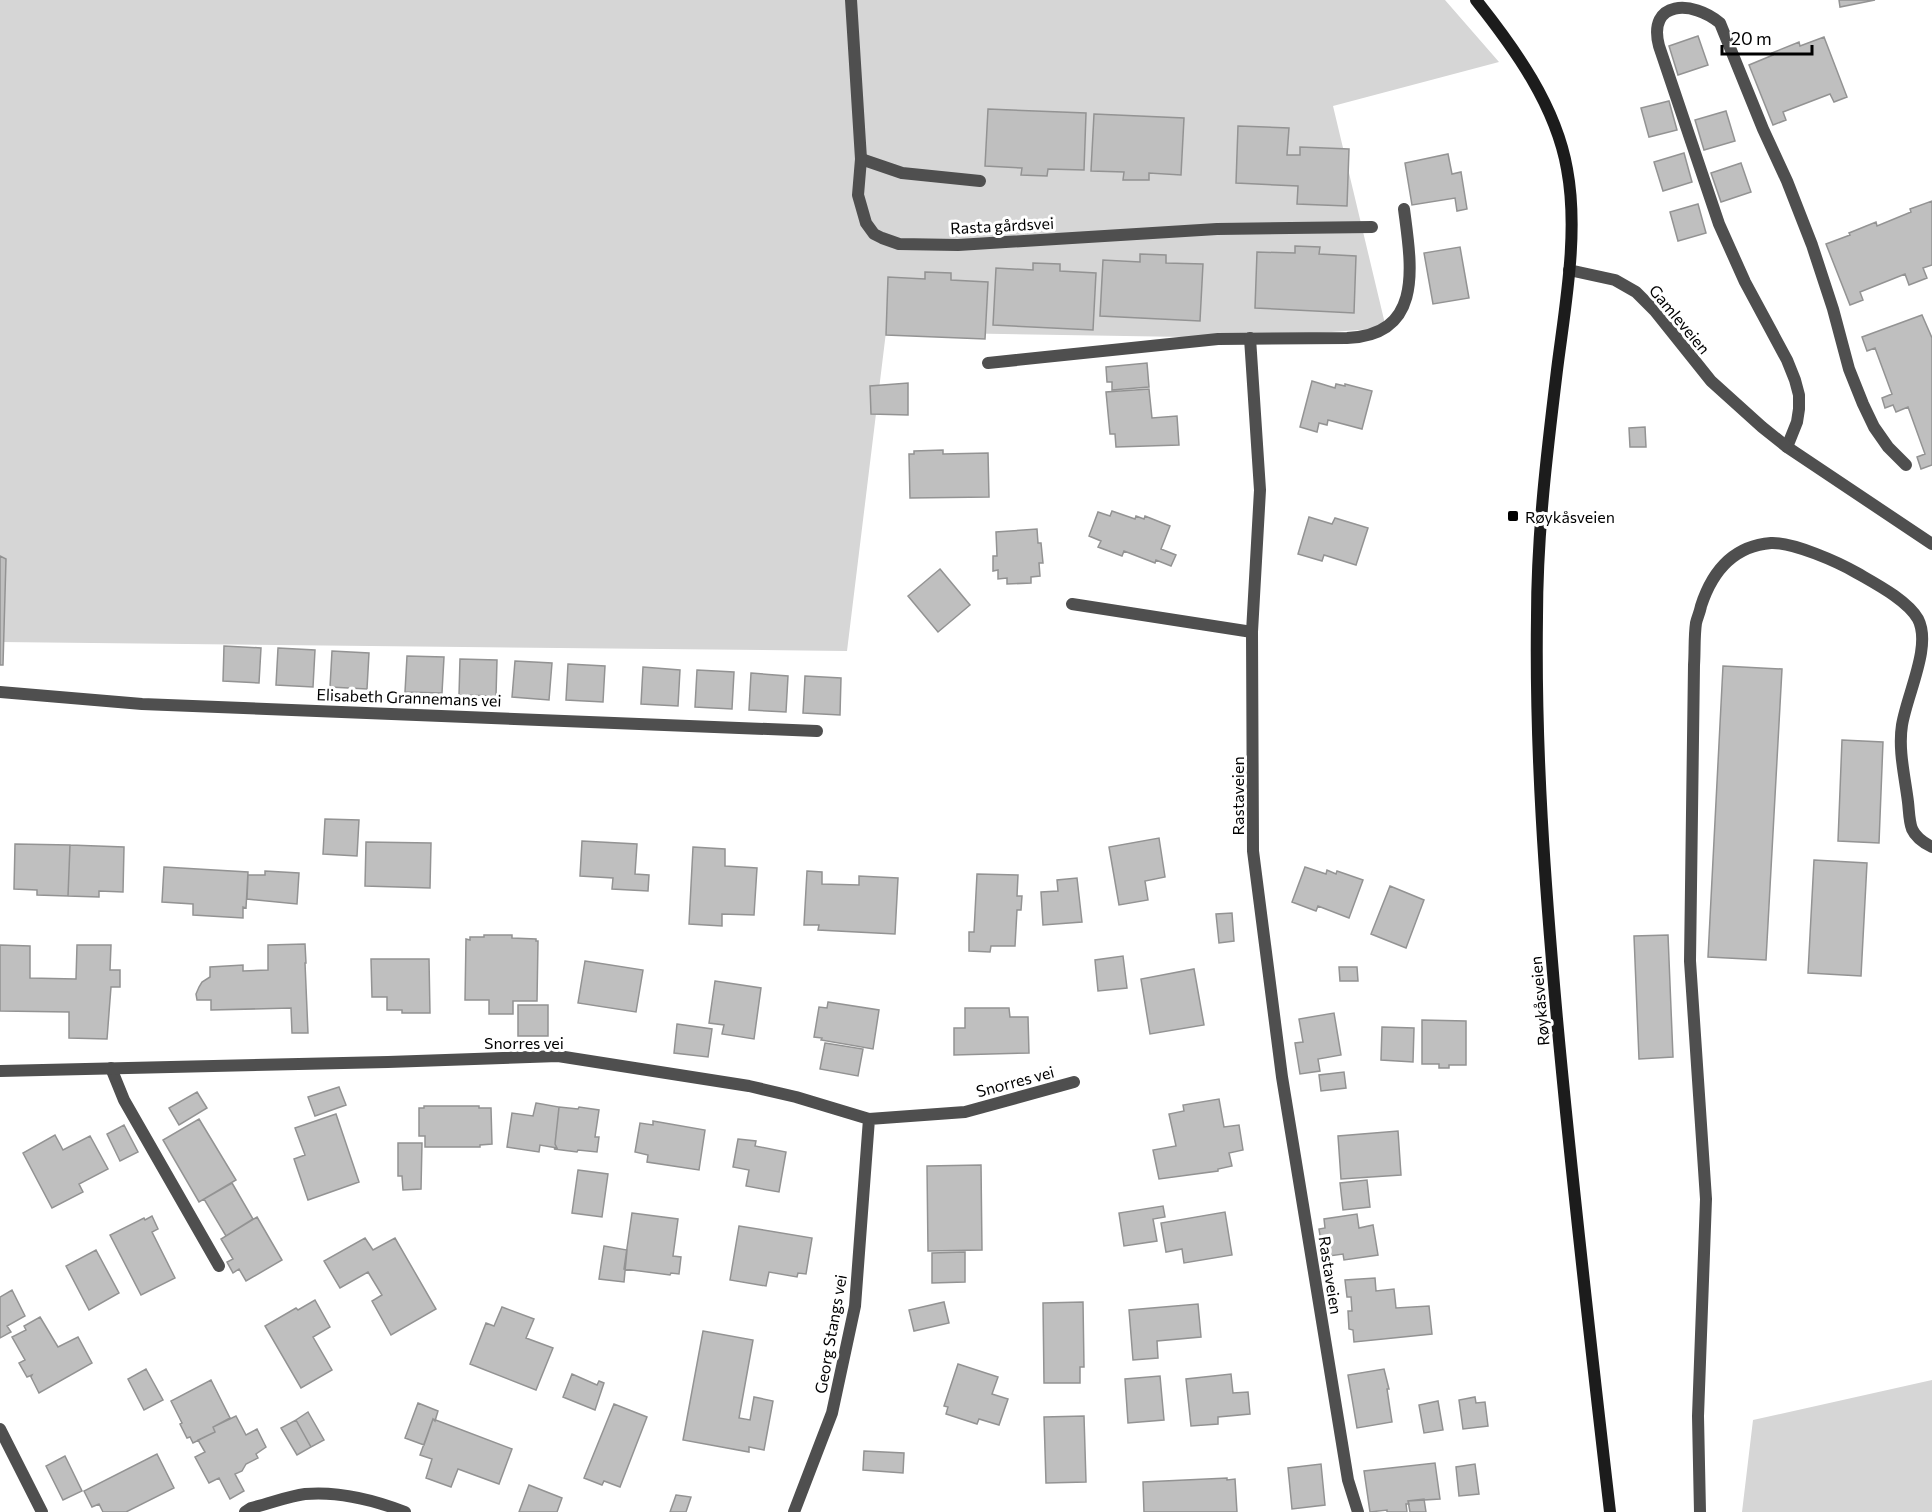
<svg xmlns="http://www.w3.org/2000/svg" width="1932" height="1512" font-family="Commissioner,sans-serif">
<style>
.green{fill:#d6d6d6}
.building{fill:#bfbfbf;stroke:#939393;stroke-width:1.5}
.lines{fill:none;stroke-linecap:round;stroke-linejoin:round}
.service{stroke:#4f4f4f;stroke-width:12}
.minor{stroke:#4f4f4f;stroke-width:12}
.tertiary{stroke:#4f4f4f;stroke-width:12}
.secondary{stroke:#1c1c1c;stroke-width:12}
.poi-dot{fill:#000;stroke:#fff;stroke-width:2}
.labels{text-anchor:middle;dominant-baseline:central;stroke-width:6;stroke-linejoin:round;paint-order:stroke}
.street-label{font-size:16px;fill:#000;stroke:#fff}
.poi-label{font-size:16px;fill:#000;stroke:#fff;text-anchor:start}
</style>
<rect width="100%" height="100%" fill="#fff"/>
<path class="green" d="M 0,0 L 1445,0 L 1499,62 L 1333,106 L 1386,328 L 1250,338 L 886,332 L 847,651 L 0,642 Z
M 1932,1380 L 1932,1512 L 1742,1512 L 1753,1420 Z"/>
<path class="building" d="M 1839,0 L 1875,0 L 1840,7 Z
M 1698,36 L 1708,65 L 1678,75 L 1669,46 Z
M 1824,37 L 1847,97 L 1834,102 L 1830,94 L 1783,112 L 1786,120 L 1773,125 L 1749,65 L 1773,55 L 1772,53 L 1799,42 L 1800,46 Z
M 1669,101 L 1677,130 L 1649,137 L 1641,108 Z
M 988,109 L 1086,113 L 1084,170 L 1048,169 L 1047,176 L 1021,175 L 1022,168 L 985,166 Z
M 1726,111 L 1735,141 L 1704,150 L 1695,120 Z
M 1094,114 L 1184,118 L 1181,175 L 1149,173 L 1149,180 L 1123,180 L 1124,172 L 1091,171 Z
M 1238,126 L 1289,128 L 1287,155 L 1300,155 L 1300,147 L 1349,149 L 1347,206 L 1297,204 L 1298,186 L 1236,183 Z
M 1684,153 L 1692,182 L 1663,191 L 1654,162 Z
M 1448,154 L 1452,174 L 1461,172 L 1467,209 L 1457,211 L 1455,198 L 1412,205 L 1405,163 Z
M 1741,163 L 1751,192 L 1721,202 L 1711,173 Z
M 1932,201 L 1932,265 L 1923,268 L 1927,278 L 1909,285 L 1905,274 L 1860,292 L 1863,300 L 1850,305 L 1826,244 L 1850,235 L 1849,233 L 1876,222 L 1877,226 L 1911,212 L 1910,209 Z
M 1698,204 L 1706,233 L 1678,241 L 1670,212 Z
M 1295,246 L 1320,247 L 1319,254 L 1356,256 L 1354,313 L 1255,308 L 1257,252 L 1295,253 Z
M 1460,247 L 1469,298 L 1433,304 L 1424,253 Z
M 1140,254 L 1166,255 L 1166,263 L 1203,264 L 1200,321 L 1100,316 L 1103,260 L 1140,262 Z
M 1033,263 L 1060,264 L 1060,271 L 1096,273 L 1093,330 L 993,325 L 996,268 L 1033,270 Z
M 925,272 L 951,273 L 951,280 L 988,282 L 985,339 L 886,335 L 888,277 L 925,279 Z
M 1922,315 L 1932,338 L 1932,465 L 1921,469 L 1917,457 L 1925,454 L 1908,407 L 1896,412 L 1893,405 L 1885,408 L 1882,398 L 1892,394 L 1875,348 L 1867,351 L 1862,337 Z
M 1147,363 L 1149,387 L 1112,390 L 1112,382 L 1107,382 L 1106,367 Z
M 1312,381 L 1335,388 L 1336,384 L 1345,386 L 1345,384 L 1372,391 L 1362,429 L 1328,420 L 1327,425 L 1319,423 L 1317,432 L 1300,427 Z
M 908,383 L 908,415 L 871,414 L 870,386 Z
M 1149,389 L 1152,418 L 1177,416 L 1179,445 L 1116,447 L 1115,434 L 1110,434 L 1106,392 Z
M 1645,427 L 1646,447 L 1630,447 L 1629,428 Z
M 943,450 L 943,454 L 988,453 L 989,497 L 910,498 L 909,454 L 914,454 L 914,451 Z
M 1112,511 L 1135,519 L 1136,516 L 1144,519 L 1145,516 L 1170,526 L 1161,549 L 1176,555 L 1171,566 L 1156,560 L 1155,563 L 1124,551 L 1122,556 L 1098,547 L 1101,541 L 1089,536 L 1098,512 L 1110,516 Z
M 1309,517 L 1332,524 L 1335,518 L 1368,528 L 1356,565 L 1324,555 L 1322,561 L 1298,554 Z
M 1037,529 L 1038,543 L 1041,543 L 1043,563 L 1039,563 L 1040,576 L 1031,577 L 1031,583 L 1007,584 L 1007,578 L 998,579 L 998,570 L 993,571 L 993,556 L 997,556 L 996,532 Z
M 0,556 L 6,559 L 3,665 L 0,665 Z
M 940,569 L 970,605 L 938,632 L 908,596 Z
M 224,646 L 261,648 L 259,683 L 223,681 Z
M 278,648 L 315,650 L 313,687 L 276,685 Z
M 332,651 L 369,653 L 367,689 L 330,687 Z
M 407,656 L 444,657 L 442,693 L 405,692 Z
M 460,659 L 497,660 L 496,696 L 459,695 Z
M 515,661 L 552,663 L 549,700 L 512,697 Z
M 568,664 L 605,666 L 603,702 L 566,700 Z
M 1723,666 L 1782,669 L 1766,960 L 1708,957 Z
M 643,667 L 680,670 L 678,706 L 641,704 Z
M 697,670 L 734,672 L 732,709 L 695,707 Z
M 751,673 L 788,676 L 786,712 L 749,710 Z
M 805,676 L 841,678 L 840,715 L 803,713 Z
M 1842,740 L 1883,742 L 1879,843 L 1838,841 Z
M 325,819 L 359,820 L 357,856 L 323,854 Z
M 1159,838 L 1165,877 L 1145,881 L 1148,900 L 1119,905 L 1109,847 Z
M 582,841 L 637,844 L 635,874 L 649,875 L 648,891 L 612,889 L 613,878 L 580,876 Z
M 366,842 L 431,843 L 430,888 L 365,886 Z
M 15,844 L 70,845 L 68,896 L 37,895 L 37,890 L 14,889 Z
M 70,845 L 124,847 L 123,892 L 99,891 L 99,897 L 68,896 Z
M 693,847 L 725,849 L 725,866 L 757,868 L 754,915 L 722,914 L 722,926 L 689,924 Z
M 1814,860 L 1867,863 L 1861,976 L 1808,973 Z
M 164,867 L 248,872 L 246,908 L 243,907 L 243,918 L 193,915 L 193,904 L 162,902 Z
M 1305,867 L 1326,874 L 1327,870 L 1336,874 L 1337,871 L 1363,880 L 1349,918 L 1318,906 L 1316,911 L 1292,902 Z
M 265,871 L 299,873 L 297,904 L 247,899 L 248,875 L 265,875 Z
M 807,871 L 822,872 L 822,884 L 859,885 L 859,876 L 898,878 L 895,934 L 818,930 L 819,925 L 804,925 Z
M 977,874 L 1018,875 L 1017,896 L 1022,896 L 1021,910 L 1017,910 L 1015,946 L 991,946 L 990,952 L 969,951 L 969,932 L 974,932 Z
M 1077,878 L 1082,922 L 1043,925 L 1041,892 L 1058,891 L 1057,880 Z
M 1390,886 L 1424,900 L 1406,948 L 1371,934 Z
M 1232,913 L 1234,941 L 1219,943 L 1216,914 Z
M 484,935 L 512,935 L 512,938 L 536,939 L 536,941 L 538,941 L 537,1001 L 513,1001 L 513,1014 L 489,1014 L 489,1000 L 465,1000 L 466,939 L 470,940 L 470,937 L 484,937 Z
M 1668,935 L 1673,1057 L 1639,1059 L 1634,936 Z
M 305,944 L 306,963 L 305,963 L 308,1033 L 292,1033 L 291,1008 L 211,1010 L 211,1000 L 197,1000 L 196,994 L 199,987 L 202,982 L 210,977 L 210,967 L 243,965 L 243,971 L 268,970 L 268,945 Z
M 0,945 L 30,946 L 30,978 L 76,979 L 77,945 L 111,945 L 110,970 L 120,970 L 120,987 L 111,987 L 107,1039 L 69,1038 L 69,1012 L 0,1011 Z
M 1123,956 L 1127,988 L 1098,991 L 1095,960 Z
M 371,959 L 429,959 L 430,1013 L 402,1013 L 402,1010 L 387,1010 L 387,997 L 372,997 Z
M 585,961 L 643,970 L 636,1012 L 578,1003 Z
M 1339,967 L 1357,967 L 1358,981 L 1340,981 Z
M 1194,969 L 1204,1025 L 1150,1034 L 1141,979 Z
M 715,981 L 761,988 L 754,1039 L 722,1034 L 724,1025 L 709,1023 Z
M 828,1002 L 879,1010 L 873,1049 L 821,1040 L 822,1038 L 814,1037 L 819,1007 L 827,1008 Z
M 518,1005 L 548,1005 L 548,1036 L 518,1036 Z
M 965,1008 L 1009,1008 L 1010,1017 L 1028,1017 L 1029,1053 L 954,1055 L 954,1028 L 965,1028 Z
M 1334,1013 L 1341,1055 L 1318,1059 L 1320,1071 L 1300,1074 L 1295,1043 L 1303,1042 L 1299,1019 Z
M 1422,1020 L 1466,1021 L 1466,1065 L 1449,1065 L 1449,1068 L 1439,1068 L 1439,1064 L 1422,1064 Z
M 677,1024 L 712,1029 L 708,1057 L 674,1053 Z
M 1382,1027 L 1414,1028 L 1413,1062 L 1381,1060 Z
M 825,1043 L 863,1049 L 858,1076 L 820,1069 Z
M 1344,1072 L 1346,1088 L 1321,1091 L 1319,1075 Z
M 339,1087 L 346,1105 L 315,1116 L 308,1097 Z
M 197,1092 L 207,1108 L 179,1125 L 169,1108 Z
M 1219,1099 L 1224,1127 L 1239,1125 L 1243,1150 L 1229,1153 L 1232,1166 L 1218,1169 L 1218,1171 L 1159,1179 L 1153,1150 L 1176,1146 L 1169,1114 L 1184,1111 L 1183,1105 Z
M 536,1103 L 559,1107 L 555,1144 L 557,1148 L 540,1145 L 539,1152 L 507,1147 L 512,1113 L 533,1116 Z
M 424,1106 L 479,1106 L 479,1108 L 491,1108 L 492,1144 L 480,1145 L 480,1147 L 425,1147 L 425,1136 L 419,1136 L 419,1108 L 424,1108 Z
M 559,1107 L 578,1109 L 579,1107 L 599,1110 L 595,1137 L 599,1137 L 597,1152 L 578,1150 L 577,1152 L 554,1149 L 557,1148 L 555,1144 Z
M 336,1114 L 359,1182 L 308,1200 L 294,1159 L 305,1155 L 295,1128 Z
M 199,1119 L 236,1180 L 199,1202 L 163,1140 Z
M 653,1121 L 705,1130 L 699,1170 L 647,1162 L 648,1155 L 635,1152 L 640,1123 L 653,1125 Z
M 124,1125 L 138,1152 L 120,1161 L 107,1134 Z
M 1398,1131 L 1401,1175 L 1341,1179 L 1338,1136 Z
M 55,1135 L 63,1150 L 90,1136 L 108,1169 L 79,1184 L 83,1192 L 52,1208 L 23,1153 Z
M 738,1139 L 756,1141 L 755,1146 L 786,1152 L 779,1192 L 746,1186 L 749,1170 L 733,1167 Z
M 398,1143 L 422,1143 L 421,1189 L 403,1190 L 402,1176 L 398,1176 Z
M 981,1165 L 982,1250 L 928,1251 L 927,1166 Z
M 578,1170 L 608,1174 L 602,1217 L 572,1213 Z
M 1367,1180 L 1370,1207 L 1343,1210 L 1340,1183 Z
M 232,1183 L 253,1219 L 226,1236 L 204,1199 Z
M 1163,1206 L 1165,1217 L 1153,1219 L 1157,1241 L 1124,1246 L 1119,1213 Z
M 1225,1212 L 1232,1255 L 1184,1263 L 1182,1249 L 1166,1252 L 1161,1223 Z
M 632,1213 L 678,1219 L 673,1256 L 681,1257 L 679,1274 L 671,1273 L 670,1275 L 624,1269 Z
M 1357,1214 L 1359,1228 L 1373,1225 L 1378,1255 L 1344,1260 L 1343,1254 L 1329,1256 L 1327,1241 L 1321,1242 L 1319,1229 L 1325,1228 L 1324,1219 Z
M 152,1216 L 158,1229 L 152,1232 L 175,1278 L 141,1295 L 110,1235 L 144,1218 L 145,1220 Z
M 257,1217 L 282,1260 L 246,1281 L 239,1269 L 233,1273 L 227,1262 L 233,1259 L 221,1239 Z
M 739,1226 L 812,1238 L 806,1274 L 798,1273 L 797,1277 L 769,1272 L 766,1286 L 730,1280 Z
M 365,1238 L 373,1250 L 395,1238 L 436,1309 L 391,1335 L 372,1301 L 382,1295 L 368,1272 L 340,1288 L 324,1261 Z
M 604,1246 L 627,1250 L 624,1282 L 599,1279 Z
M 96,1250 L 119,1293 L 89,1310 L 66,1266 Z
M 965,1252 L 965,1282 L 932,1283 L 932,1253 Z
M 1375,1278 L 1376,1291 L 1394,1289 L 1396,1308 L 1429,1306 L 1432,1334 L 1354,1342 L 1353,1330 L 1349,1329 L 1348,1311 L 1352,1311 L 1351,1297 L 1347,1297 L 1345,1280 Z
M 12,1290 L 25,1316 L 7,1326 L 11,1332 L 0,1338 L 0,1297 Z
M 315,1300 L 330,1327 L 313,1337 L 332,1370 L 301,1388 L 265,1326 L 296,1308 L 298,1310 Z
M 944,1302 L 949,1323 L 914,1331 L 909,1310 Z
M 1083,1302 L 1084,1367 L 1080,1367 L 1080,1383 L 1044,1383 L 1043,1303 Z
M 1198,1304 L 1201,1337 L 1157,1341 L 1158,1358 L 1133,1360 L 1129,1310 Z
M 502,1307 L 534,1319 L 526,1338 L 553,1348 L 536,1390 L 470,1364 L 486,1323 L 494,1326 Z
M 40,1317 L 58,1347 L 78,1337 L 92,1363 L 39,1393 L 31,1377 L 32,1375 L 27,1377 L 19,1363 L 25,1360 L 12,1337 L 26,1330 L 24,1326 Z
M 703,1331 L 753,1340 L 739,1418 L 750,1420 L 754,1397 L 773,1401 L 764,1450 L 749,1447 L 749,1452 L 683,1440 Z
M 958,1364 L 998,1377 L 992,1394 L 1008,1399 L 999,1425 L 979,1419 L 977,1424 L 946,1414 L 948,1407 L 944,1406 Z
M 146,1369 L 163,1400 L 144,1410 L 128,1379 Z
M 1384,1369 L 1389,1389 L 1387,1389 L 1392,1422 L 1357,1428 L 1348,1375 Z
M 572,1374 L 597,1385 L 599,1381 L 604,1383 L 595,1410 L 563,1397 Z
M 1231,1374 L 1233,1393 L 1248,1392 L 1250,1414 L 1218,1417 L 1218,1424 L 1191,1426 L 1186,1379 Z
M 1160,1376 L 1164,1420 L 1128,1423 L 1125,1379 Z
M 211,1380 L 230,1418 L 213,1427 L 215,1432 L 193,1443 L 190,1437 L 187,1438 L 180,1424 L 182,1423 L 171,1401 Z
M 1475,1397 L 1476,1403 L 1485,1402 L 1488,1426 L 1463,1429 L 1459,1400 Z
M 1438,1401 L 1443,1430 L 1424,1433 L 1419,1405 Z
M 418,1403 L 438,1411 L 435,1421 L 433,1419 L 424,1445 L 405,1438 Z
M 614,1404 L 647,1417 L 620,1487 L 604,1481 L 602,1485 L 584,1478 Z
M 308,1412 L 324,1440 L 311,1447 L 296,1420 Z
M 236,1416 L 246,1435 L 257,1429 L 266,1447 L 256,1454 L 258,1458 L 246,1464 L 242,1471 L 235,1474 L 244,1491 L 230,1499 L 219,1478 L 209,1483 L 195,1457 L 205,1452 L 198,1440 L 215,1432 L 213,1427 Z
M 1084,1416 L 1086,1482 L 1046,1483 L 1044,1417 Z
M 433,1419 L 512,1449 L 499,1484 L 458,1469 L 451,1487 L 426,1478 L 432,1459 L 420,1455 Z
M 296,1420 L 311,1447 L 297,1455 L 281,1428 Z
M 864,1451 L 904,1453 L 903,1473 L 863,1470 Z
M 157,1454 L 174,1488 L 126,1512 L 103,1512 L 99,1504 L 92,1507 L 84,1491 Z
M 65,1456 L 82,1491 L 63,1500 L 46,1466 Z
M 1435,1463 L 1440,1499 L 1408,1501 L 1409,1504 L 1406,1504 L 1407,1512 L 1387,1512 L 1387,1510 L 1370,1512 L 1364,1471 Z
M 1321,1464 L 1325,1505 L 1292,1509 L 1288,1468 Z
M 1475,1464 L 1479,1494 L 1459,1496 L 1456,1467 Z
M 1227,1478 L 1227,1480 L 1235,1479 L 1237,1512 L 1144,1512 L 1143,1482 Z
M 529,1485 L 562,1498 L 557,1512 L 519,1512 Z
M 676,1495 L 691,1497 L 686,1512 L 670,1512 Z
M 1424,1499 L 1426,1512 L 1410,1512 L 1408,1501 Z"/>
<g class="lines">
<path class="service" d="M 861,159 L 902,173 L 980,181
M 988,363 L 1218,339 L 1347,338 C 1425,335 1411,264 1404,209
M 1787,447 L 1797,422 L 1799,409 L 1799,395 L 1795,380 L 1787,360 L 1745,282 L 1719,224 L 1659,46 C 1647,0 1693,0 1720,23 L 1763,129 L 1787,181 L 1812,245 L 1833,309 L 1849,369 L 1863,404 L 1874,427 L 1888,447 L 1906,465
M 1072,604 L 1252,632
M 111,1068 L 124,1100 L 219,1266
M 1700,1512 L 1698,1416 L 1706,1199 L 1690,961 L 1694,665 C 1695,651 1694,637 1696,623 C 1697,618 1700,612 1701,606 C 1712,572 1733,546 1771,543 C 1793,542 1838,562 1857,573 C 1876,584 1907,600 1918,619 C 1932,646 1907,694 1902,725 C 1898,750 1905,777 1908,802 C 1909,810 1909,821 1912,829 C 1916,838 1924,843 1932,847"/>
<path class="minor" d="M 851,0 L 861,159 L 858,195 L 866,223 L 874,234 L 882,238 L 899,244 L 958,245 L 1217,229 L 1372,227
M 1250,338 L 1260,490 L 1252,632 L 1253,851 L 1282,1077 L 1348,1480 L 1358,1512
M 0,692 L 142,704 L 817,731
M 0,1071 L 388,1062 L 558,1056 L 749,1086 L 796,1097 L 869,1119 L 965,1112 L 1074,1082
M 0,1429 L 42,1512
M 245,1512 L 251,1508 C 269,1504 288,1496 305,1494 C 339,1491 374,1500 405,1512
M 794,1512 L 832,1413 L 855,1306 L 869,1119"/>
<path class="tertiary" d="M 1569,270 L 1615,280 L 1636,292 L 1655,311 L 1711,381 L 1762,427 L 1787,447 L 1932,544"/>
<path class="secondary" d="M 1476,0 C 1515,49 1556,106 1567,169 C 1579,233 1565,306 1557,370 C 1547,452 1537,534 1537,617 C 1535,751 1545,885 1557,1019 C 1572,1183 1591,1348 1610,1512"/>
</g>
<rect class="poi-dot" x="1507" y="510" width="12" height="12" rx="3"/>
<g class="labels">
<g class="street-label">
<text transform="translate(1002 225) rotate(-3)">Rasta gårdsvei</text>
<text transform="translate(1680 319) rotate(50)">Gamleveien</text>
<text transform="translate(409 697) rotate(2)">Elisabeth Grannemans vei</text>
<text transform="translate(1237 796) rotate(-90)">Rastaveien</text>
<text transform="translate(1539 1001) rotate(-95)">Røykåsveien</text>
<text x="524" y="1042">Snorres vei</text>
<text transform="translate(1015 1081) rotate(-15)">Snorres vei</text>
<text transform="translate(1331 1275) rotate(81)">Rastaveien</text>
<text transform="translate(830 1334) rotate(-80)">Georg Stangs vei</text>
</g>
<g class="poi-label">
<text x="1525" y="516">Røykåsveien</text>
</g>
</g>
<path d="M1722 45v9h90v-9" fill="none" stroke="#000000" stroke-width="3"/>
<text x="1731" y="45" font-size="18" fill="#000000" stroke="#ffffff" stroke-width="4.5" paint-order="stroke">20 m</text>
</svg>
